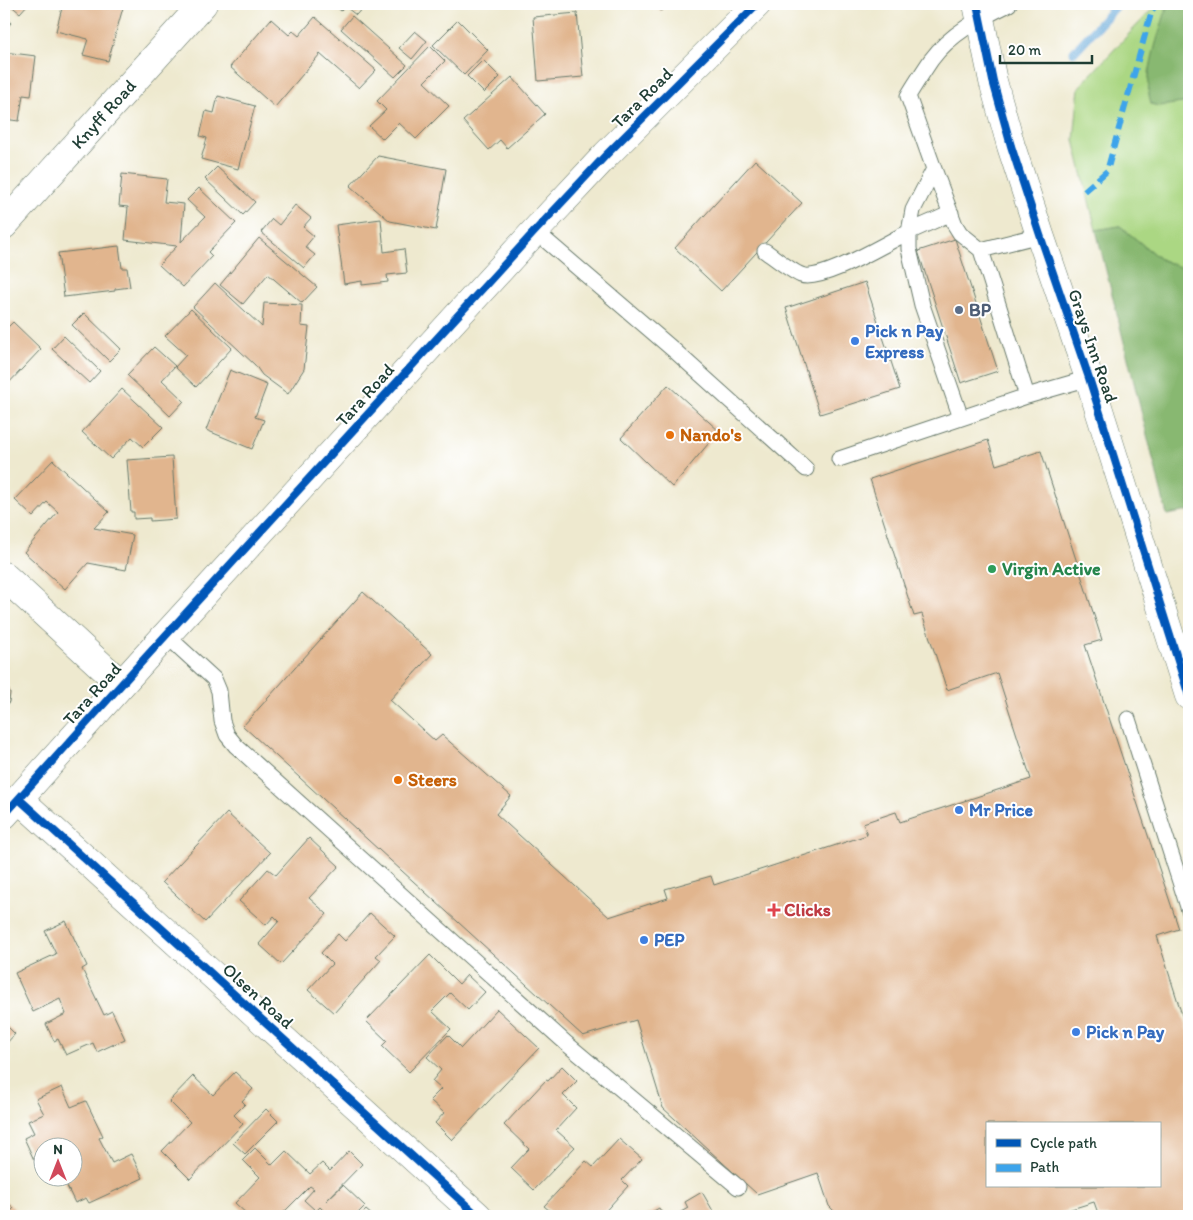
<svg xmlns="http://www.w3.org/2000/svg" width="1193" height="1220" font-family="Itim,sans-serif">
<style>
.green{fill:#abd783;stroke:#658a5c}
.forest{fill:#88b871;stroke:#547a52}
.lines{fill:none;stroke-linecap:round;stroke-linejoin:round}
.stream{stroke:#62a6d7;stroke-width:9}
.building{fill:#e1b58e;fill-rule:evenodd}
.lane-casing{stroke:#67796a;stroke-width:17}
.street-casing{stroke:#67796a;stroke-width:29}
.secondary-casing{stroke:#67796a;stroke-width:29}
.lane{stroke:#fff;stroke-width:15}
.street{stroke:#fff;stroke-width:28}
.secondary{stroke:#fff;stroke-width:28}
.quiet{stroke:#3da4eb;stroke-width:6;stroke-dasharray:12 6;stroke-linecap:butt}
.cycleway-casing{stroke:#fff;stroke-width:11}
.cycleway{stroke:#0057b8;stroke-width:8}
.service-dot{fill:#5c6f8a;stroke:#fff;stroke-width:2}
.shop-dot{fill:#3f7fe0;stroke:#fff;stroke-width:2}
.food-dot{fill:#e8710a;stroke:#fff;stroke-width:2}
.leisure-dot{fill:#2e9e5b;stroke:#fff;stroke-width:2}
.health-dot{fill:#e0444e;stroke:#fff;stroke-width:2}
.labels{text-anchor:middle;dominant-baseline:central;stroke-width:4;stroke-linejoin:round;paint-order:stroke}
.street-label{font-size:18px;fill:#1f3d34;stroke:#fff}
.service-label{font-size:18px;font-weight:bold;fill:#4e5e75;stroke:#fff;text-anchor:start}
.shop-label{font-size:18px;font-weight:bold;fill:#366cbe;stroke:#fff;text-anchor:start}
.food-label{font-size:18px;font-weight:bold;fill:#c56008;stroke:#fff;text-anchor:start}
.leisure-label{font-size:18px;font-weight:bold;fill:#27864d;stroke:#fff;text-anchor:start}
.health-label{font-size:18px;font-weight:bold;fill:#be3a42;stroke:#fff;text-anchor:start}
</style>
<rect width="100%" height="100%" fill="#fff"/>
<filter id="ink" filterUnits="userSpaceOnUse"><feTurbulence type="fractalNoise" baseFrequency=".02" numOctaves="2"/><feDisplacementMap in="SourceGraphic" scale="10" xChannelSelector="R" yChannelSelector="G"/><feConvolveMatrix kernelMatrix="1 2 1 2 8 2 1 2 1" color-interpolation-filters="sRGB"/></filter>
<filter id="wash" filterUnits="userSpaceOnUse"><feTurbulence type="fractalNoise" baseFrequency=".0096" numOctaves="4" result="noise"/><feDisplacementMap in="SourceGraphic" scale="20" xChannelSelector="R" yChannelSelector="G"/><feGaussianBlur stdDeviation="1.12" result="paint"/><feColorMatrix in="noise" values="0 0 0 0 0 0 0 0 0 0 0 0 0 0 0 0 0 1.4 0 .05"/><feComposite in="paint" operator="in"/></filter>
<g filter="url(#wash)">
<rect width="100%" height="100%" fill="#eee9cf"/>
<path class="green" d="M 1157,4 L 1168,4 L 1149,72 L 1151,104 L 1159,106 L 1189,102 L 1189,271 L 1160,259 L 1120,226 L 1096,230 L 1074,140 L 1079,87 Z"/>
<path class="forest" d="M 1168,4 L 1189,4 L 1189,102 L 1159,106 L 1151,104 C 1142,76 1160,32 1168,4 Z
M 1120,226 L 1160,259 L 1189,271 L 1189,511 L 1167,515 L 1096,230 Z"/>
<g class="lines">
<path class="stream" d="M 1074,52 L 1118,4"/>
</g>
<g id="blocks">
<path class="building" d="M 9,4 L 28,4 L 20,13 Z
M 63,4 L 124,4 L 108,61 L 83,55 L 88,39 L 56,31 Z
M 333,4 L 347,4 L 341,11 Z
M 350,4 L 366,4 L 356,15 L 347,8 Z
M 653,4 L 667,4 L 661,11 Z
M 577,13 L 583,77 L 538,81 L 533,17 Z
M 4,16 L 11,23 L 4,31 Z
M 352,16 L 407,65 L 395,77 L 341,29 Z
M 315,17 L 376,70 L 359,88 L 320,54 L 275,107 L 230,67 L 271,19 L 289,35 L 293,31 L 299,36 Z
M 458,20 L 488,50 L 464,75 L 433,45 Z
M 415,31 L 427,41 L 412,59 L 399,48 Z
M 430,46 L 445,61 L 424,82 L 449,106 L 416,139 L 399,123 L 383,139 L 369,126 L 386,110 L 377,101 Z
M 4,52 L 36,56 L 31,96 L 23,95 L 19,121 L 4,119 Z
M 483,60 L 500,77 L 484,93 L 467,76 Z
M 512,77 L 545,114 L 507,148 L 500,140 L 489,150 L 463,121 Z
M 218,96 L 255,106 L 238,169 L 201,159 L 207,138 L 200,136 L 206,111 L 214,113 Z
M 378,156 L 446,169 L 436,230 L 390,221 L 350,186 Z
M 755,160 L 802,203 L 721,291 L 675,248 Z
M 217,167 L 255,202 L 243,215 L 205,179 Z
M 122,174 L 167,179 L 164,202 L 184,204 L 181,242 L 205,217 L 187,200 L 199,188 L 236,223 L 208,252 L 212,256 L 183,287 L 159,265 L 177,246 L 125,240 L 128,207 L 119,206 Z
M 295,205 L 311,218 L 303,227 L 314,236 L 305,247 L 315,255 L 304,268 L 261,232 L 272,219 L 279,225 Z
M 381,219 L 384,252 L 404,249 L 407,273 L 387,275 L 388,282 L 362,285 L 362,281 L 344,284 L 336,225 Z
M 259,238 L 317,287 L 302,303 L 268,274 L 243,304 L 220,285 Z
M 955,239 L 998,371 L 961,383 L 918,251 Z
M 119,246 L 122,268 L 127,268 L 130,287 L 115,289 L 115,291 L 64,297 L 58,253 Z
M 865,282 L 900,389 L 820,414 L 786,308 Z
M 215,283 L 262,327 L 264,303 L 302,305 L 301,326 L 309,327 L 304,369 L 288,394 L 262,375 L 255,365 L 193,307 Z
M 191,309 L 232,348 L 196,387 L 175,367 L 186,355 L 165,336 Z
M 84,313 L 121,349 L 109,361 L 72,325 Z
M 13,322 L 41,349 L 4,388 L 4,331 Z
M 64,336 L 100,371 L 89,383 L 52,349 Z
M 154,347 L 175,366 L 162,380 L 184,401 L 170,416 L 127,375 Z
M 230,370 L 267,385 L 255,417 L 264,420 L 252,449 L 206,430 Z
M 668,385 L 719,431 L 672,487 L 621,438 Z
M 122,389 L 163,427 L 143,447 L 132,437 L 111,459 L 82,432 Z
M 988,440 L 996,465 L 1041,451 L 1102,640 L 1085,645 L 1179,929 L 1157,936 L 1189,1037 L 1189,1216 L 1099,1216 L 1094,1202 L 1049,1216 L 839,1216 L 829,1206 L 818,1173 L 757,1194 L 663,1108 L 636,1020 L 583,1036 L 243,726 L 363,592 L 432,654 L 390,700 L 435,741 L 442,735 L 511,796 L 496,814 L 609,917 L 668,898 L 665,889 L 711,876 L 714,885 L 867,835 L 863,823 L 896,812 L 900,822 L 1031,779 L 997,673 L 947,690 L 922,614 L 914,616 L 870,479 ZM 987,1124 L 1159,1124 L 1159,1186 L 987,1186 Z
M 172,457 L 176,519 L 150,521 L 150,518 L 134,519 L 134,512 L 131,512 L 127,460 Z
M 53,460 L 109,512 L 94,528 L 133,535 L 126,570 L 88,563 L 65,589 L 24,552 L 58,512 L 47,502 L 33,517 L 15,500 Z
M 4,665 L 7,666 L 4,677 Z
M 4,683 L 6,684 L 10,693 L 9,702 L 4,711 Z
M 227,813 L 270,853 L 205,922 L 162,882 Z
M 309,838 L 339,866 L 309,898 L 327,914 L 281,964 L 259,944 L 279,921 L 274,916 L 266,925 L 239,901 L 268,869 L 276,875 Z
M 370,913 L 395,936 L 376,956 L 381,960 L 334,1013 L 308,990 L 332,964 L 321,953 L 338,934 L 345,941 Z
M 66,921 L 87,966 L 82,969 L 104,1015 L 112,1011 L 125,1039 L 97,1052 L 93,1043 L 66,1055 L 58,1039 L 54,1041 L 46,1024 L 66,1014 L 60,999 L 33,1012 L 15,973 L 56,954 L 45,931 Z
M 430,955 L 459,984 L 467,975 L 485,992 L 468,1010 L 450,993 L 432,1011 L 451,1029 L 409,1072 L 382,1046 L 387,1041 L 366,1021 Z
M 497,1009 L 539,1048 L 452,1140 L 435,1123 L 444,1113 L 430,1100 L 441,1089 L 432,1081 L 441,1070 L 427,1057 L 448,1035 L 461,1048 Z
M 4,1023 L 15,1034 L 4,1046 Z
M 562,1066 L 577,1081 L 563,1095 L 576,1108 L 556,1130 L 575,1147 L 534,1190 L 511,1168 L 529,1149 L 504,1125 L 546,1080 L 548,1081 Z
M 235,1072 L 253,1089 L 242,1101 L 245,1104 L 234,1115 L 243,1124 L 190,1179 L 162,1151 L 190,1122 L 169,1101 L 193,1076 L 213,1095 Z
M 62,1087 L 71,1107 L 86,1101 L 103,1136 L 99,1138 L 112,1163 L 131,1154 L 143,1178 L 89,1203 L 86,1198 L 75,1203 L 63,1178 L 72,1178 L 72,1148 L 42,1148 L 42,1156 L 34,1160 L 24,1138 L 34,1133 L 28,1121 L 44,1114 L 36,1099 Z
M 266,1109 L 278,1121 L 245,1154 L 233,1143 Z
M 619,1139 L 642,1159 L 622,1180 L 628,1186 L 601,1216 L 556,1216 L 544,1206 L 586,1161 L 593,1167 Z
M 255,1148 L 272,1165 L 286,1151 L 310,1174 L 322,1163 L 330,1171 L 349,1151 L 362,1164 L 326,1201 L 343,1185 L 365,1206 L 355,1216 L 329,1216 L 320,1207 L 316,1211 L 304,1200 L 314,1189 L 310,1186 L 280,1216 L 249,1216 L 235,1203 L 260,1177 L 243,1160 Z
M 702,1192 L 716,1216 L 674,1216 L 688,1208 L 685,1202 Z
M 5,1201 L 14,1208 L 8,1214 L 11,1216 L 4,1216 L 4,1202 Z
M 659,1208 L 664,1216 L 645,1216 Z
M 366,1210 L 373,1216 L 360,1216 Z"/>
</g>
</g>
<g filter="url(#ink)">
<use href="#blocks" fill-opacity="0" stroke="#67796a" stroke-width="1"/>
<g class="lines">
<defs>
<path id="lane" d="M 1009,4 C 980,18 950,34 931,60 C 923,72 915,84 908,96 L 934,169 L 955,225 L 960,233 L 981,250 L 1040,235
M 934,169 L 913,210 L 909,232 L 909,249 L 922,305 L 961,418
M 535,231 L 676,352 L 806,469
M 981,250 L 1027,396
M 765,251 C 775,258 791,271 801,275 C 822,283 887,242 909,232 C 923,225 937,220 951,213
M 839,459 L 1027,396 L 1089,378
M 166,635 L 214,679 L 219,691 L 222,721 L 227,735 L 236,746 L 567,1044 L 738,1187
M 1128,719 L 1189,910"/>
<g id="street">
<path id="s1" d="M 4,225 L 203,4"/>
<path d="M 4,576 L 121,684"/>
<path d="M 19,799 L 478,1216"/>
</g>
<path id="secondary" d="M 977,4 L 993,81 L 1011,146 L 1040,235 L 1089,378 L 1189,696
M 4,815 L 146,657 L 535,231 L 606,155 L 757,4"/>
</defs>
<use href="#lane" class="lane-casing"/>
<use href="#street" class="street-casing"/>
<use href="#secondary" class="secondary-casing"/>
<use href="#lane" class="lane"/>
<use href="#street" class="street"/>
<use href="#secondary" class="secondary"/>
<path class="quiet" d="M 1084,191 L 1107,171 L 1152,10 L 1157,4"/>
<defs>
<path id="cycleway" d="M 977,4 L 993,81 L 1011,146 L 1040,235 L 1089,378 L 1189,696
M 19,799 L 478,1216
M 4,815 L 146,657 L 535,231 L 606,155 L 757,4"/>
</defs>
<use href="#cycleway" class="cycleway-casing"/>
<use href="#cycleway" class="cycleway"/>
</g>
</g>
<circle class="service-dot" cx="959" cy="310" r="5"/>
<g class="shop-dot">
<circle cx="855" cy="341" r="5"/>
<circle cx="959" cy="810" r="5"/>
<circle cx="644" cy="940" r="5"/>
<circle cx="1076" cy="1032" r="5"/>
</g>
<g class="food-dot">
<circle cx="670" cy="435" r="5"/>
<circle cx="398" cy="780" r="5"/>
</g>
<circle class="leisure-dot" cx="992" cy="569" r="5"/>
<path class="health-dot" d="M771.5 902.5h5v5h5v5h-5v5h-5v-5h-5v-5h5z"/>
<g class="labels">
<g class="street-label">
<text transform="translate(642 98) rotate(-45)">Tara Road</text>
<text stroke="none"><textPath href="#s1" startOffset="149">Knyff Road</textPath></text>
<text transform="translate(1093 346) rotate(71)">Grays Inn Road</text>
<text transform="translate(365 395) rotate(-48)">Tara Road</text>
<text transform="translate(92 694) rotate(-48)">Tara Road</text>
<text transform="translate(258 996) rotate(42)">Olsen Road</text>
</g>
<g class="service-label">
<text x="969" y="310">BP</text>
</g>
<g class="shop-label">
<text x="865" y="331">Pick n Pay<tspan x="865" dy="21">Express</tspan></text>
<text x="969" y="810">Mr Price</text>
<text x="654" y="940">PEP</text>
<text x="1086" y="1032">Pick n Pay</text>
</g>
<g class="food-label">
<text x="680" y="435">Nando's</text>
<text x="408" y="780">Steers</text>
</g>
<g class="leisure-label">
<text x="1002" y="569">Virgin Active</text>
</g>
<g class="health-label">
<text x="784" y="910">Clicks</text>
</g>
</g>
<rect width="1193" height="1220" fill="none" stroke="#fff" stroke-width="20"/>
<rect x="986" y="1122" width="175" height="65" fill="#ffffff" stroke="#a5b1ae"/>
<rect x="996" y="1139" width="25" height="8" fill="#0057b8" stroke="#a5b1ae"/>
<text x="1030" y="1148" font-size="15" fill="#1f3d34">Cycle path</text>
<rect x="996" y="1164" width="25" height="8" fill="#3da4eb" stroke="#a5b1ae"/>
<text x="1030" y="1172" font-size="15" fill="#1f3d34">Path</text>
<g transform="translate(58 1162)"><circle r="24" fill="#ffffff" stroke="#a5b1ae"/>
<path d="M0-4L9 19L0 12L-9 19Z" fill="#d1495b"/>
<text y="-8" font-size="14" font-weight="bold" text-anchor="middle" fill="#1f3d34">N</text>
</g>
<path d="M1000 55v8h92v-8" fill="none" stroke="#1f3d34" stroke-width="2.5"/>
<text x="1008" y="55" font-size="15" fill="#1f3d34" stroke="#ffffff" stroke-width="4" paint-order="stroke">20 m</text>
</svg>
